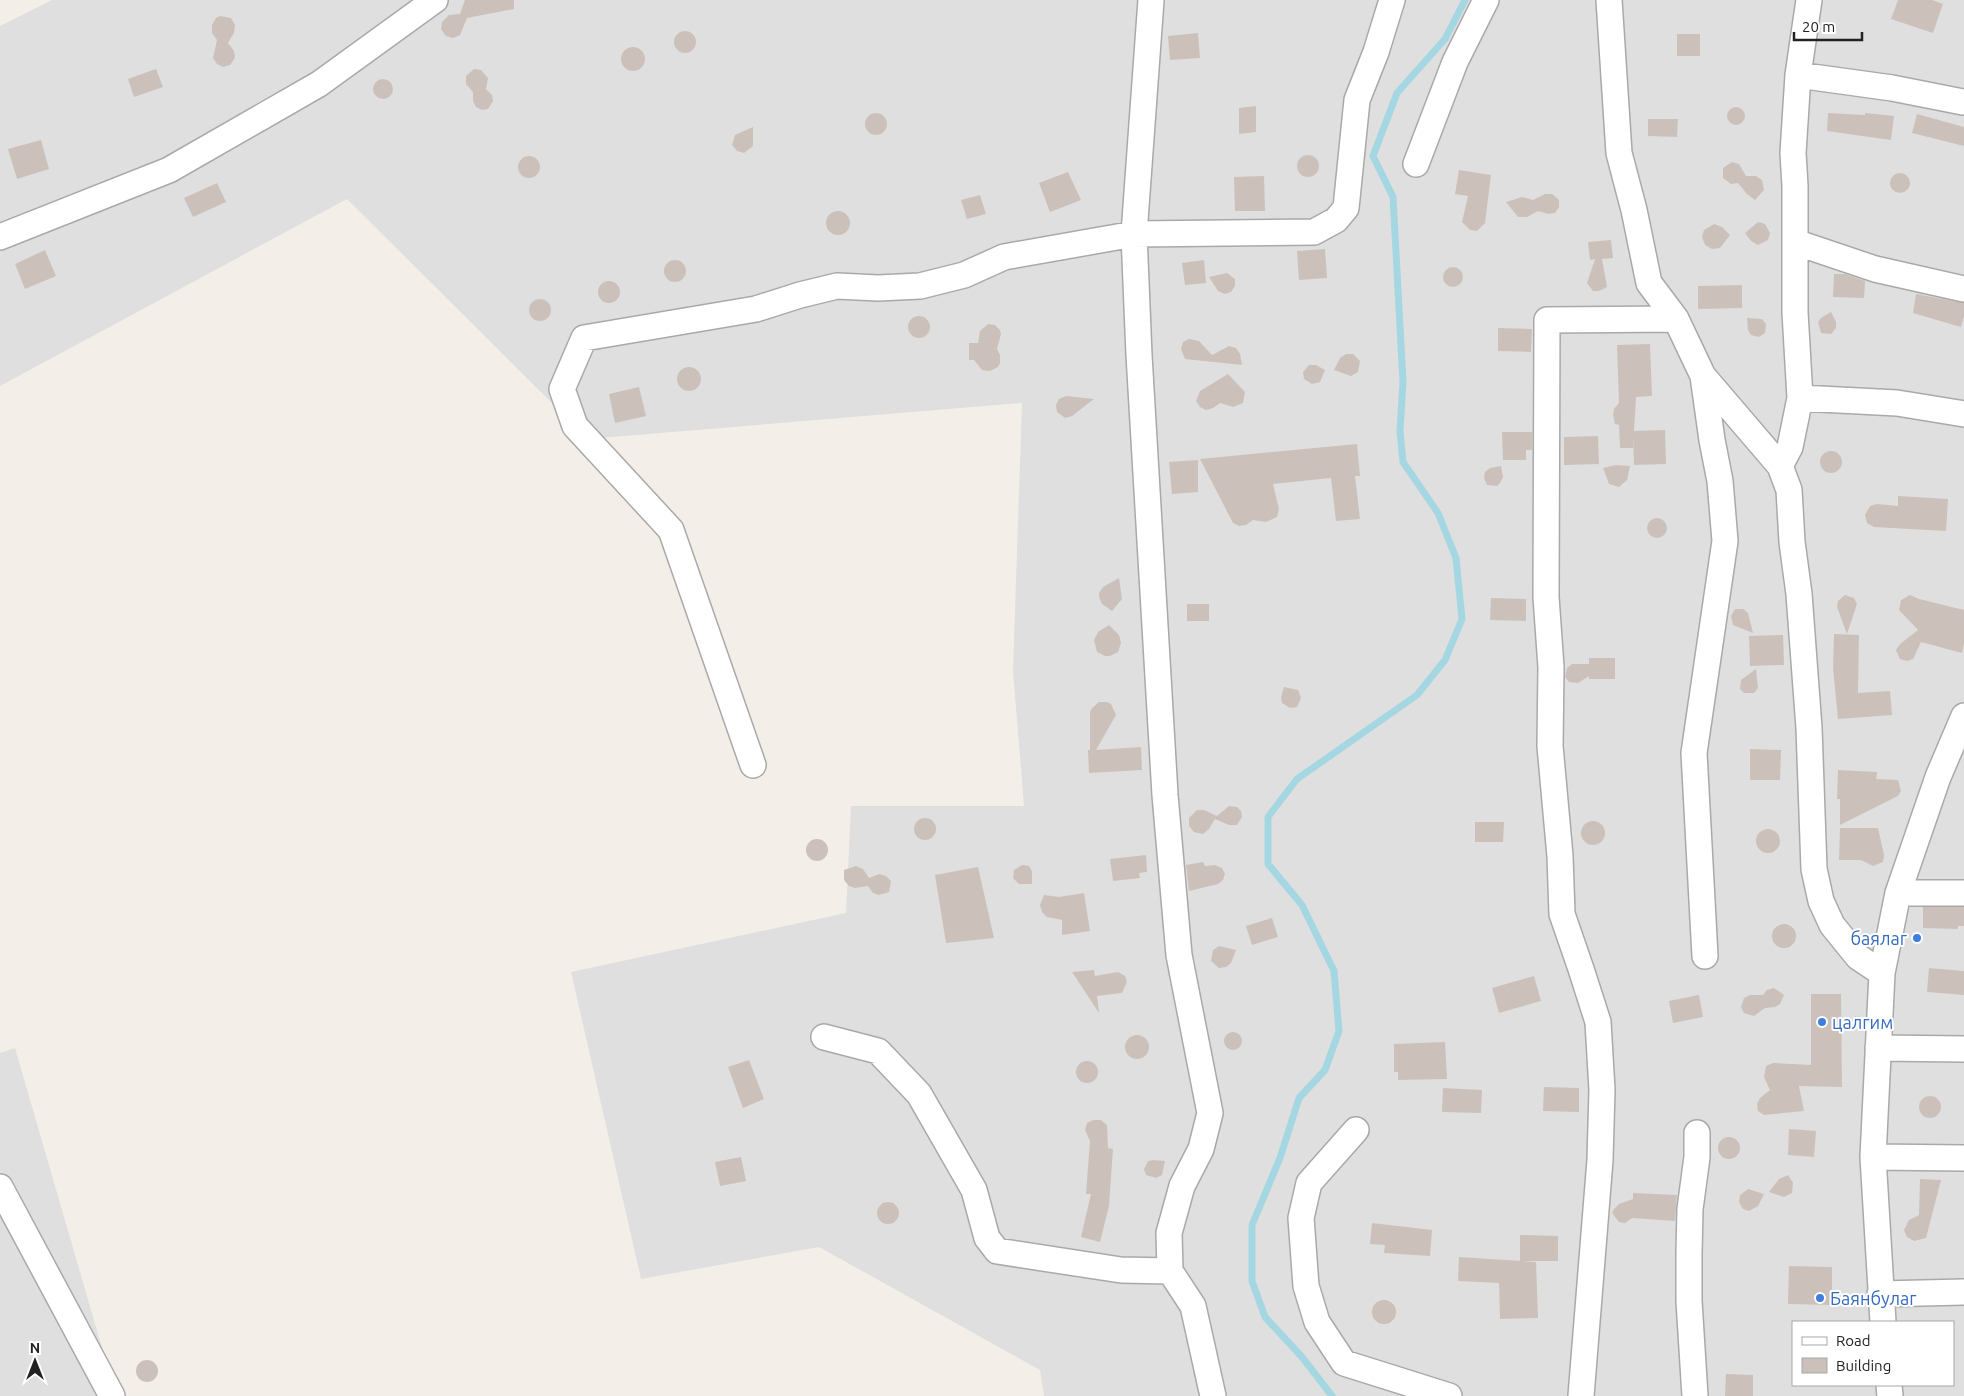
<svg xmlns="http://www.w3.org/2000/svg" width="1964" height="1396" font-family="Ubuntu,sans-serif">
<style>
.residential{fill:#e0dfdf;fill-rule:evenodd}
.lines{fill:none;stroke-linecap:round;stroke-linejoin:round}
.stream{stroke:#a5d7e3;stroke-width:7}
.building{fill:#cbc1ba}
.minor-casing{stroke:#a9a9a9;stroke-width:28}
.minor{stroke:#fff;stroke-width:25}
.shop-dot{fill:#3f7fe0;stroke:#fff;stroke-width:2}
.labels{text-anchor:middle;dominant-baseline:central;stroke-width:4;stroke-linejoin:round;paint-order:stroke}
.shop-label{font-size:18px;fill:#366cbe;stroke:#fff;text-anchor:start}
</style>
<rect width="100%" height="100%" fill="#f3efe8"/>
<path class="residential" d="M 52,0 L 1964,0 L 1964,1396 L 1044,1396 L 1040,1370 L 819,1247 L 641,1279 L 571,972 L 846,913 L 851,806 L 1024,806 L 1013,671 L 1022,403 L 588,439 L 347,199 L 0,386 L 0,26 ZM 1793,1322 L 1953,1322 L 1953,1385 L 1793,1385 Z
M 15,1048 L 116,1396 L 0,1396 L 0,1053 Z"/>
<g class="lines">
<path class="stream" d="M 1332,1396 L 1302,1357 L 1265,1317 L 1252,1281 L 1252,1225 L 1280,1158 L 1299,1098 L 1325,1070 L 1339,1031 L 1334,971 L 1302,905 L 1268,864 L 1268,817 L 1297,779 L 1417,695 L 1445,660 L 1462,619 L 1456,558 L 1438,513 L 1403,462 L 1400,431 L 1403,382 L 1393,197 L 1373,156 L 1397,93 L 1445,39 L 1465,0"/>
</g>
<path class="building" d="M 465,0 L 514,0 L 514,9 L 467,18 L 460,35 L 453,38 L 446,36 L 441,29 L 442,22 L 449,15 L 460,14 Z
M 1898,0 L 1932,0 L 1943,4 L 1933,33 L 1891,19 Z
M 220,16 L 231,18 L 235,25 L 234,33 L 228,43 L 234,51 L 235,58 L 230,65 L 223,67 L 217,64 L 213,58 L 217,40 L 212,33 L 212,25 L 216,18 Z
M674 42a11 11 0 1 1 22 0a11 11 0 1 1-22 0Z
M 1198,33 L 1200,58 L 1170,60 L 1168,36 Z
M 1677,34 L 1700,34 L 1700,56 L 1677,56 Z
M621 59a12 12 0 1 1 24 0a12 12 0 1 1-24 0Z
M 156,69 L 163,87 L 134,97 L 128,79 Z
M 474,69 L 481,70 L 488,78 L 486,89 L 492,95 L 493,101 L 488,109 L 482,110 L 476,107 L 473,101 L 473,92 L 466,84 L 466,76 Z
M373 89a10 10 0 1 1 20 0a10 10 0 1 1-20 0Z
M 1256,106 L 1256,132 L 1239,134 L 1239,108 Z
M1727 116a9 9 0 1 1 18 0a9 9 0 1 1-18 0Z
M865 124a11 11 0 1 1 22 0a11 11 0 1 1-22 0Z
M 1828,113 L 1865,115 L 1865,113 L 1894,116 L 1891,140 L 1827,131 Z
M 1917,114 L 1964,127 L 1964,146 L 1912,133 Z
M 1648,119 L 1678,119 L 1677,137 L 1648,136 Z
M 753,127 L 753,146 L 744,153 L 737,151 L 732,145 L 735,135 Z
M 41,140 L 49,169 L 17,179 L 8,149 Z
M1297 166a11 11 0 1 1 22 0a11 11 0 1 1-22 0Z
M518 167a11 11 0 1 1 22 0a11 11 0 1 1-22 0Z
M 1732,162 L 1739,164 L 1746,176 L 1756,176 L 1762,180 L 1764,190 L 1755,200 L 1747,194 L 1738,183 L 1731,184 L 1723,178 L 1723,168 Z
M 1459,170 L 1491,175 L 1485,223 L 1477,231 L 1470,230 L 1462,222 L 1468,196 L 1455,194 Z
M 1068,172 L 1081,200 L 1050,212 L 1039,183 Z
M1890 183a10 10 0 1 1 20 0a10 10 0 1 1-20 0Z
M 1264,176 L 1265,211 L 1235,211 L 1234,177 Z
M 217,183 L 226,202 L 193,217 L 184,198 Z
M 1545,194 L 1552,194 L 1559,200 L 1559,207 L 1555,213 L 1548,214 L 1538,211 L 1527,217 L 1518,217 L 1506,202 L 1522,197 L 1533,200 Z
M 980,195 L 986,214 L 967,219 L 961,200 Z
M826 223a12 12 0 1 1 24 0a12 12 0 1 1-24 0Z
M 1758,222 L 1765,224 L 1770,233 L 1768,240 L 1758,245 L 1751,241 L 1745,233 Z
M 1714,224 L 1722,227 L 1730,235 L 1720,248 L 1712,249 L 1705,245 L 1702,237 L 1704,230 Z
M 1611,240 L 1613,258 L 1602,259 L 1607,287 L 1599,291 L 1593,291 L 1587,283 L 1595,259 L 1590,260 L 1588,242 Z
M 1325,249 L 1327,278 L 1299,280 L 1297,251 Z
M 45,250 L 56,276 L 25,289 L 15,264 Z
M 1204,260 L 1206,283 L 1185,285 L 1182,263 Z
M664 271a11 11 0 1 1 22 0a11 11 0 1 1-22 0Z
M1443 277a10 10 0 1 1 20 0a10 10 0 1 1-20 0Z
M 1227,273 L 1235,279 L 1235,286 L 1231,292 L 1225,294 L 1218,291 L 1209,277 Z
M 1834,274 L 1845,274 L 1865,281 L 1864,298 L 1833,297 Z
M598 292a11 11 0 1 1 22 0a11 11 0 1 1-22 0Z
M 1742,285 L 1742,308 L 1698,309 L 1698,286 Z
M 1916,294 L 1964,303 L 1964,316 L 1961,327 L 1913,313 Z
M529 310a11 11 0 1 1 22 0a11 11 0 1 1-22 0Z
M 1831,312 L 1836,322 L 1836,328 L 1831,334 L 1821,333 L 1818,322 L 1821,318 Z
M908 327a11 11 0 1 1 22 0a11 11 0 1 1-22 0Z
M 1747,318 L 1762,319 L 1766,324 L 1765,333 L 1759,337 L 1751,335 L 1748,330 Z
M 988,324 L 995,325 L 1000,330 L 1001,334 L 997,349 L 1000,355 L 1000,363 L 998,367 L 990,371 L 982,370 L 974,360 L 969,360 L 969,343 L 978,343 L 980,331 Z
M 1498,328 L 1532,329 L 1531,352 L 1498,351 Z
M 1189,339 L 1199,341 L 1212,355 L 1229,346 L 1236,348 L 1240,354 L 1242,365 L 1185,359 L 1181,349 L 1183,342 Z
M 1650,344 L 1652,396 L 1636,397 L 1634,431 L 1665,430 L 1666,464 L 1634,465 L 1633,437 L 1633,448 L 1620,448 L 1619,425 L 1615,424 L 1613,415 L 1614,409 L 1619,403 L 1617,345 Z
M 1346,354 L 1353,354 L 1360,361 L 1358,372 L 1351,376 L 1334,370 L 1340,358 Z
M 1309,365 L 1316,365 L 1325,370 L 1320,382 L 1312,384 L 1304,379 L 1303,372 Z
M677 379a12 12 0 1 1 24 0a12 12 0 1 1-24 0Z
M 1228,374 L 1245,392 L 1243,403 L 1233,407 L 1220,403 L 1213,408 L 1206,410 L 1200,407 L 1196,401 L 1200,391 Z
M 639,387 L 646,416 L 615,423 L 609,394 Z
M 1066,396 L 1094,399 L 1072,416 L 1065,418 L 1057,412 L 1056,405 L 1059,399 Z
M 1502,432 L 1532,432 L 1532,450 L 1526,450 L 1526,460 L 1503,460 Z
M 1598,436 L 1599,464 L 1564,465 L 1564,437 Z
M 1357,444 L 1360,476 L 1355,476 L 1360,519 L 1336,521 L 1331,478 L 1273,484 L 1279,509 L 1277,517 L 1266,522 L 1253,520 L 1246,525 L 1239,526 L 1233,523 L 1200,459 Z
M1820 462a11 11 0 1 1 22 0a11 11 0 1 1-22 0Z
M 1198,460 L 1198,492 L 1172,494 L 1169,462 Z
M 1616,465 L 1630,466 L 1627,480 L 1619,487 L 1609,484 L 1603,468 Z
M 1501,466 L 1503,477 L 1500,483 L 1497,486 L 1487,485 L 1484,478 L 1485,472 L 1490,468 Z
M 1898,496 L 1948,499 L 1946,531 L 1874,527 L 1867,523 L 1865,515 L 1870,506 L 1877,504 L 1898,506 Z
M1647 528a10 10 0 1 1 20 0a10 10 0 1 1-20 0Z
M 1119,578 L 1122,599 L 1112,611 L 1102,604 L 1099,597 L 1099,593 L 1103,587 Z
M 1845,595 L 1854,598 L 1857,604 L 1847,634 L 1837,607 L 1838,601 Z
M 1910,595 L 1919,599 L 1964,610 L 1964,643 L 1962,653 L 1921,642 L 1913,659 L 1907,661 L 1900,659 L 1896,650 L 1900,644 L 1918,630 L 1899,610 L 1901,600 Z
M 1491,598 L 1526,599 L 1526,621 L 1490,620 Z
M 1187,604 L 1209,604 L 1209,621 L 1187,621 Z
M 1735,609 L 1743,609 L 1748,613 L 1753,633 L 1733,625 L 1731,616 Z
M 1109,625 L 1119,635 L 1121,643 L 1118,652 L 1110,656 L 1105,656 L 1097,652 L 1094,640 L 1098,632 Z
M 1834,634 L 1859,635 L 1858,693 L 1890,691 L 1892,715 L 1838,719 L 1833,668 Z
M 1783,635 L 1784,665 L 1750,666 L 1749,636 Z
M 1589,658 L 1615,658 L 1615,679 L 1589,679 L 1589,676 L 1578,683 L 1569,682 L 1565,677 L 1567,668 L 1572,664 L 1589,664 Z
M 1756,669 L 1758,688 L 1754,693 L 1744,693 L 1740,689 L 1741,680 Z
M 1284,687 L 1298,690 L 1301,698 L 1297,707 L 1290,708 L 1282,703 L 1281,697 Z
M 1099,702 L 1107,702 L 1111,704 L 1116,715 L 1096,750 L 1141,747 L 1142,770 L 1089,773 L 1088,750 L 1090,750 L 1090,712 L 1092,708 Z
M 1750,749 L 1781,750 L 1780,780 L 1750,780 Z
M 1838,770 L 1877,772 L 1876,779 L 1898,780 L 1901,791 L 1898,796 L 1840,825 L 1840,799 L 1837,799 Z
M 1229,806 L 1237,807 L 1241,811 L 1242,817 L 1237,825 L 1229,825 L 1215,819 L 1209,829 L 1203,834 L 1194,832 L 1189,826 L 1189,818 L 1197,810 L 1204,810 L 1217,816 Z
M914 829a11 11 0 1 1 22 0a11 11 0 1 1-22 0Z
M1581 833a12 12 0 1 1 24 0a12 12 0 1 1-24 0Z
M 1475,822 L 1504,822 L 1503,842 L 1475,842 Z
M 1840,828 L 1878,828 L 1884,855 L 1883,862 L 1873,866 L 1861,860 L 1839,860 Z
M1756 841a12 12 0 1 1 24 0a12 12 0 1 1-24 0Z
M806 850a11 11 0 1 1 22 0a11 11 0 1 1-22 0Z
M 1146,855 L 1147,872 L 1139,873 L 1140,878 L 1113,881 L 1110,859 Z
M 1203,862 L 1205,866 L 1215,865 L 1222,868 L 1225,874 L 1223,880 L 1218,884 L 1189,891 L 1186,865 Z
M 1022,865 L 1029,866 L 1032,871 L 1032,884 L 1019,884 L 1013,878 L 1014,870 Z
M 856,866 L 863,869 L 869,878 L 879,874 L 886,876 L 891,881 L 889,892 L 879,895 L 873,893 L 868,886 L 855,888 L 849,886 L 844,880 L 844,870 Z
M 978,867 L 994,938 L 946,943 L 935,875 Z
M 1084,893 L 1090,931 L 1062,935 L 1062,920 L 1047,917 L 1042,912 L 1040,905 L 1044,895 L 1059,897 Z
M 1923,907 L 1964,907 L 1964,926 L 1958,926 L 1958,929 L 1923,928 Z
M 1272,918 L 1278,937 L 1252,945 L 1246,926 Z
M1772 936a12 12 0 1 1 24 0a12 12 0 1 1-24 0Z
M 1219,946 L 1236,950 L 1231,963 L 1226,967 L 1219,968 L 1211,961 L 1213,950 Z
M 1929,968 L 1964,971 L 1964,995 L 1927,992 Z
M 1094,970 L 1095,976 L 1118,972 L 1125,976 L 1127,982 L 1122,993 L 1097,996 L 1099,1013 L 1072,972 Z
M 1534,976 L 1541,1001 L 1499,1013 L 1492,988 Z
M 1774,988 L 1784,995 L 1780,1004 L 1775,1007 L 1765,1008 L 1754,1016 L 1744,1013 L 1741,1007 L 1744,998 L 1750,995 L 1763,995 L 1767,990 Z
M 1811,994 L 1841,994 L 1842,1087 L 1799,1086 L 1804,1111 L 1764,1115 L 1758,1111 L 1757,1104 L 1760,1098 L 1770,1090 L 1764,1077 L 1766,1066 L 1773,1063 L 1811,1065 Z
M 1699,995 L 1703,1017 L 1673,1023 L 1669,1001 Z
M1224 1041a9 9 0 1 1 18 0a9 9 0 1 1-18 0Z
M1125 1047a12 12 0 1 1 24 0a12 12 0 1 1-24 0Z
M 1445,1042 L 1447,1079 L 1398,1080 L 1398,1072 L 1394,1072 L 1394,1044 Z
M 749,1060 L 764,1099 L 743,1108 L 728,1067 Z
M1076 1072a11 11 0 1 1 22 0a11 11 0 1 1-22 0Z
M 1544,1087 L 1579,1088 L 1579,1112 L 1543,1111 Z
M 1443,1088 L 1482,1090 L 1481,1113 L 1442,1112 Z
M1919 1107a11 11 0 1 1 22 0a11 11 0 1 1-22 0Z
M 1093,1120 L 1101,1120 L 1107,1125 L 1108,1148 L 1113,1149 L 1109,1206 L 1100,1242 L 1081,1237 L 1091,1194 L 1086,1194 L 1090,1141 L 1085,1130 L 1087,1123 Z
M 1789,1129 L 1816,1131 L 1814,1157 L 1788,1155 Z
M1718 1148a11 11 0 1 1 22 0a11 11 0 1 1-22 0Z
M 741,1157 L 746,1181 L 720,1186 L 715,1162 Z
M 1153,1160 L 1165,1161 L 1162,1175 L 1156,1178 L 1146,1175 L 1144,1169 L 1148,1161 Z
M 1788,1175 L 1793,1183 L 1792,1193 L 1784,1197 L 1769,1192 L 1779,1179 Z
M 1920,1179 L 1941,1180 L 1926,1238 L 1914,1241 L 1907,1237 L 1904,1230 L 1909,1220 L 1919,1215 Z
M 1748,1189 L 1764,1194 L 1758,1206 L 1749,1211 L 1743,1209 L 1739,1202 L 1740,1195 Z
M 1633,1193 L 1677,1195 L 1675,1221 L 1632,1218 L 1625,1223 L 1619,1222 L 1612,1213 L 1614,1209 L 1619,1204 L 1633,1199 Z
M877 1213a11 11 0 1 1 22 0a11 11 0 1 1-22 0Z
M 1372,1223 L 1432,1230 L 1430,1256 L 1384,1253 L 1385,1245 L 1370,1244 Z
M 1520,1235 L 1558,1236 L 1558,1261 L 1520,1261 Z
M 1459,1257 L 1536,1262 L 1538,1318 L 1500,1319 L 1499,1283 L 1458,1281 Z
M 1789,1266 L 1832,1267 L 1832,1305 L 1788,1304 Z
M1372 1312a12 12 0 1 1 24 0a12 12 0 1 1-24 0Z
M136 1371a11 11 0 1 1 22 0a11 11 0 1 1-22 0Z
M 1726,1374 L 1753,1375 L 1753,1396 L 1725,1396 Z"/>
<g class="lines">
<defs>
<path id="minor" d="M 1151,0 L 1134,234 L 1139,355 L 1165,795 L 1179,955 L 1210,1113 L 1201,1149 L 1182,1186 L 1169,1233 L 1170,1271 L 1193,1306 L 1213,1396
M 1609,0 L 1619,153 L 1634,210 L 1649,283 L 1676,319 L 1703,376 L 1780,466
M 1809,0 L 1798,75 L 1793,153 L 1795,186 L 1795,312 L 1800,398 L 1790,447 L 1780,466 L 1789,490 L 1792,542 L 1799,594 L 1809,728 L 1814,869 L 1821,901 L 1832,925 L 1858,957 L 1882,973
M 1798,75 L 1892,88 L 1963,102
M 1416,164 L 1455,62 L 1486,0
M 0,237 L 169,170 L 319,84 L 435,0
M 1795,242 L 1875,269 L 1964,289
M 1703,376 L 1712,440 L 1720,481 L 1725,541 L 1694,753 L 1705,956
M 1800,398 L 1897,403 L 1964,414
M 753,765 L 671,530 L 575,426 L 562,389 L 584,338 L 756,309 L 800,295 L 837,286 L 878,288 L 920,286 L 964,275 L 1004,257 L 1134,234 L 1314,232 L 1336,220 L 1346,208 L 1357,100 L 1376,52 L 1392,0
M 1898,893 L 1964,893
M 824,1037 L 878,1051 L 919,1094 L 974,1190 L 987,1238 L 997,1251 L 1121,1270 L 1170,1271
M 1878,1048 L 1964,1049
M 1356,1130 L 1309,1183 L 1301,1218 L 1306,1286 L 1317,1322 L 1344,1363 L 1449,1396
M 1873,1157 L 1964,1158
M 0,1187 L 112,1396
M 1880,1294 L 1964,1292
M 1883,1322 L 1873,1157 L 1882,973 L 1898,893 L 1938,777 L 1964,716
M 1889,1385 L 1890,1396
M 1581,1396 L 1600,1160 L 1602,1090 L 1598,1022 L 1581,969 L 1562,914 L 1560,856 L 1550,746 L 1551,667 L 1546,597 L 1547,320 L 1676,319
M 1695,1396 L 1689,1301 L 1689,1253 L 1690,1209 L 1697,1157 L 1697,1133"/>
</defs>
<use href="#minor" class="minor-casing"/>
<use href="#minor" class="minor"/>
</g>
<g class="shop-dot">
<circle cx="1917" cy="938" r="5"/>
<circle cx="1822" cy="1022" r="5"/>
<circle cx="1820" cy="1298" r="5"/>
</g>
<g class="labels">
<g class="shop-label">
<text x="1907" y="938" text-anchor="end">баялаг</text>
<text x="1832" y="1022">цалгим</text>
<text x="1830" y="1298">Баянбулаг</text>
</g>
</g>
<rect x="1792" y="1321" width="162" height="65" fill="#ffffff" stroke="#a7a7a7"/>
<rect x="1802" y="1337" width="25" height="8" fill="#ffffff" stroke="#a7a7a7"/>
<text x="1836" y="1346" font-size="15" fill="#222222">Road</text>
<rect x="1802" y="1358" width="25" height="15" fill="#cbc1ba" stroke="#a7a7a7"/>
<text x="1836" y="1371" font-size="15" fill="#222222">Building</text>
<g transform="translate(35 1361)" stroke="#ffffff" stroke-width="4" paint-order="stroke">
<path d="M0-4L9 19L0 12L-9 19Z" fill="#222222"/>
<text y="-8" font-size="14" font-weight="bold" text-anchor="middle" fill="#222222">N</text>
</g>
<path d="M1794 32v8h68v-8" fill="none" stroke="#222222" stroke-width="2.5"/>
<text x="1802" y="32" font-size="15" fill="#222222" stroke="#ffffff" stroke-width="4" paint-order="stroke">20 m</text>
</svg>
